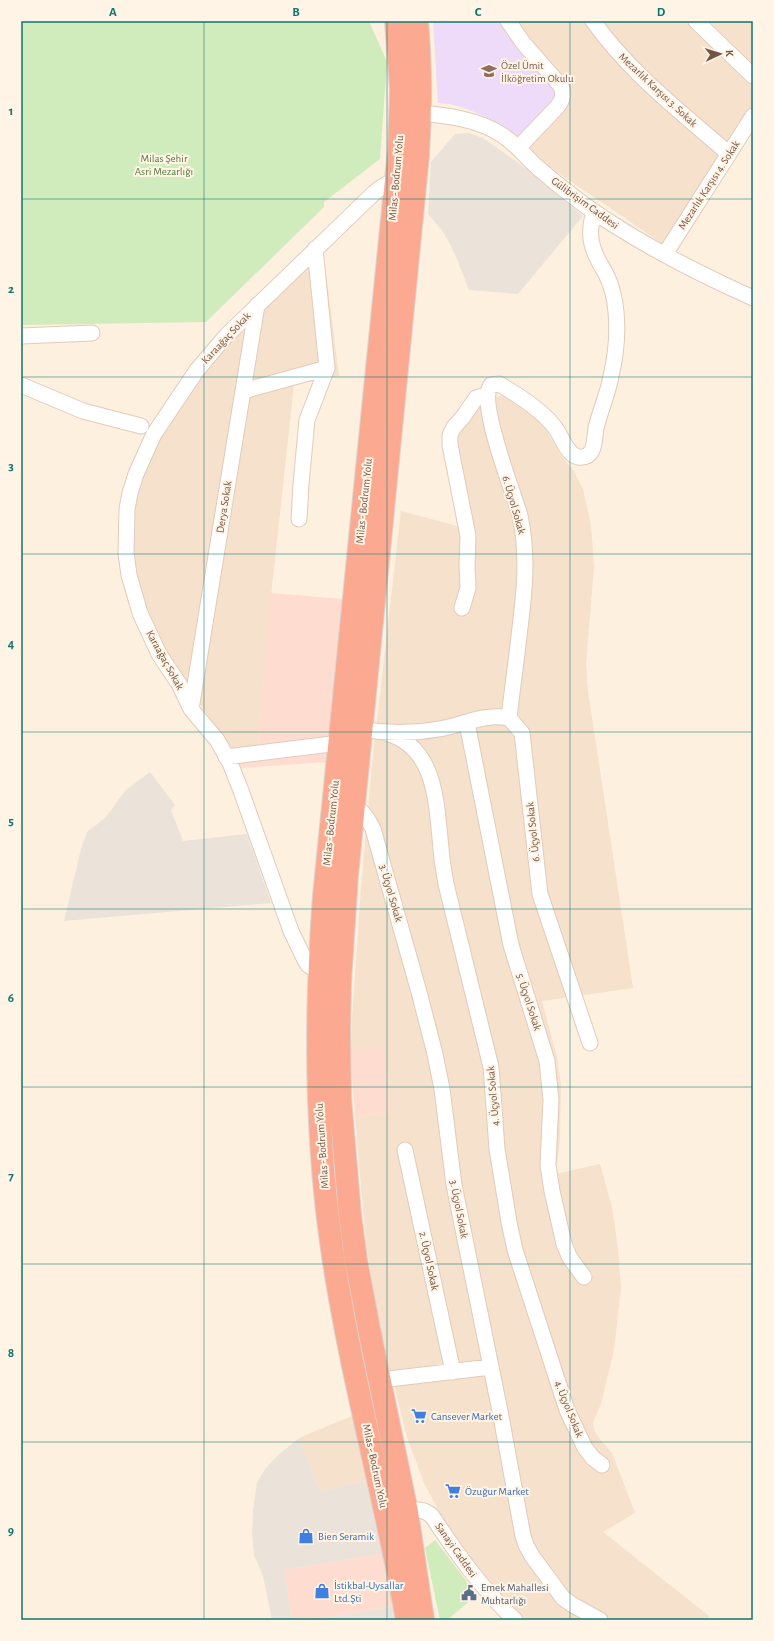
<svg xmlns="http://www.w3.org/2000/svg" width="774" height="1641" font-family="'Alegreya Sans',sans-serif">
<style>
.residential{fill:#f5e1cc}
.commercial{fill:#feddd0}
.industrial{fill:#ebe2da}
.education{fill:#eddbf9}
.green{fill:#d0ebbc}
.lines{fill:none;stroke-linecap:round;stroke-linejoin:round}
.minor-casing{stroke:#e1cbba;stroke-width:17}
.highway-casing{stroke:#dbd3cf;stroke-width:24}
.minor{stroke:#fff;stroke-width:15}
.highway{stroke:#fbaa91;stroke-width:22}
.grid{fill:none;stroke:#0f766e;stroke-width:1;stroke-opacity:0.55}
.labels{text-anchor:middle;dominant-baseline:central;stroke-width:4;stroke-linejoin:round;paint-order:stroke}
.education-label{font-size:11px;fill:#785e54;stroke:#fff4e5;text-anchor:start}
.street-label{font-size:11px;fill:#745545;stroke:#fff4e5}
.park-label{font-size:11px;fill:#517a3d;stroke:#fff4e5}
.shop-label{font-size:11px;fill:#366cbe;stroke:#fff4e5;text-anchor:start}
.service-label{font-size:11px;fill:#4e5e75;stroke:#fff4e5;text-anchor:start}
.neatline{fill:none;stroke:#0f766e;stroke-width:1.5}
.grid-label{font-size:13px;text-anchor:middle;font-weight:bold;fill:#0f766e}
</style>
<rect width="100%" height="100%" fill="#fdf0de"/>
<path class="residential" d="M 504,21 L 749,21 L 753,26 L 753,129 L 676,253 L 550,167 L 515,139 Z
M 323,250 L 339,376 L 294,384 L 272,587 L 258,746 L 230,746 L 170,663 L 142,604 L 132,558 L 133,509 L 140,480 L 150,454 L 190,390 L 234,336 Z
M 503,396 L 534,415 L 543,424 L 561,456 L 573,470 L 583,489 L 591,525 L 594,567 L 586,664 L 588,691 L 633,988 L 542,1001 L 557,1057 L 561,1085 L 560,1138 L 556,1174 L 600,1164 L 612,1207 L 618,1249 L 621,1287 L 614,1350 L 601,1404 L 593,1422 L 594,1430 L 599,1438 L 612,1453 L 635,1513 L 603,1532 L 709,1616 L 707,1620 L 525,1620 L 491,1587 L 466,1557 L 445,1523 L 424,1483 L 407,1437 L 380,1329 L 366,1244 L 355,1116 L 390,1113 L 350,1049 L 361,888 L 372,764 L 401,511 L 472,530 L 456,434 L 478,405 L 493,397 Z
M 352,1416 L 370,1480 L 320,1491 L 299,1438 Z"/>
<path class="commercial" d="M 271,593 L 344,599 L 329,762 L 240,768 L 230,746 L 258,746 Z
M 385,1046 L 390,1113 L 355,1116 L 350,1049 Z
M 387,1553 L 396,1606 L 311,1620 L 292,1620 L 284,1570 Z"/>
<path class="industrial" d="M 469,133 L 483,138 L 520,164 L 583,216 L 518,294 L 469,290 L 457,259 L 449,242 L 441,229 L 428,214 L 431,162 L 455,134 Z
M 150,772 L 175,805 L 171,810 L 183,841 L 247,834 L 271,903 L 64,921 L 81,849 L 87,832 L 105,818 L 126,790 Z
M 299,1438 L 320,1491 L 370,1480 L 387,1553 L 284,1570 L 292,1620 L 272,1620 L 263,1576 L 254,1555 L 252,1534 L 253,1511 L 257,1483 L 265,1469 L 277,1456 Z
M 396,1606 L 399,1620 L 311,1620 Z"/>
<path class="education" d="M 433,21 L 504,21 L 558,95 L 515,139 L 501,126 L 486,117 L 467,109 L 450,104 L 438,103 Z"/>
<path class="green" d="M 21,21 L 369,21 L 387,62 L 380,159 L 324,202 L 324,207 L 206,322 L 21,325 Z
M 435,1540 L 477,1595 L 447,1620 L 440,1620 L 425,1548 Z"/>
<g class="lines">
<defs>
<path id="minor" d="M 508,21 L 524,44 L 561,86 C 564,94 563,99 558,106 L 518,148
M 593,21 C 630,73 681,112 729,154
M 696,21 L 753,76
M 421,113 C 449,116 478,119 502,135 C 515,143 524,155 536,166 C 559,186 584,206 611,223 C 656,252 704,276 753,298
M 665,254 L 753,116
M 21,336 L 92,333
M 21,385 L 83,411 L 141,426
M 243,391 L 327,368 L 315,249
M 299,519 L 301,484 L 307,420 L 327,368
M 462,608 L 468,588 L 467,565 L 468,536 L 450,445 L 450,435 L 454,427 L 463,417 L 476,398 L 488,394
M 191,709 L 257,305
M 467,723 L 511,945 L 547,1061 L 551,1100 L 548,1165 L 552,1191 L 564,1244 L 570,1258 L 584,1277
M 361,729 C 388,734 412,734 439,729 C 463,725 485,713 509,718
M 387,733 C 434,747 436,798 440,838 C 441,854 443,869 446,884 L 491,1067 L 497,1149 L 509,1222 L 515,1250 L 567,1410 L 585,1448 L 593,1458 L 602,1465
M 226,757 L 339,743
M 354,806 C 364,812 368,819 373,829 L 419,992 L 435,1054 L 442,1089 L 454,1185 L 500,1411 L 523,1536 L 526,1545 L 532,1556 L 563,1598 L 573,1605 L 600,1620
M 319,972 L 308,965 L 305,960 L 291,931 L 240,788 L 230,763 L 217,740 L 191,709 L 179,684 L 159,654 L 140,613 L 129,575 L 126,553 L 127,509 L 130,493 L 136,474 L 154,434 L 197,370 L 226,336 L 374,193 C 382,186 392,180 403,179
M 590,1043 L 540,894 L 522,733 L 509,718 C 512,691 516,664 519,636 C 524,596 529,557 520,516 C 514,493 477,402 491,385 L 499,384 C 518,395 544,411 556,429 C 562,437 567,455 578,457 C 596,459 594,440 596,428 C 600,411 608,394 611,376 C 616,355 618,333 616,312 C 615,300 612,286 606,274 C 601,265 594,255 592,244 C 589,233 591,222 594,212
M 405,1150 L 453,1372
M 380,1380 L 491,1367
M 407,1512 C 418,1509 424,1509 432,1516 C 457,1554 482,1589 515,1620"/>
<path id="highway" d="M 396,21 L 401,89 L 399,150 L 324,896 C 315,1014 315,1132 332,1249 C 350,1374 385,1496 407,1620
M 417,21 C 421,66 421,110 418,155 L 347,875 L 340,981 L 339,1035 L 340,1098 L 350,1215 L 356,1260 L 369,1329 L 407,1512 L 423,1620"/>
</defs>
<use href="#minor" class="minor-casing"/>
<use href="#highway" class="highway-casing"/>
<use href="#minor" class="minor"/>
<use href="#highway" class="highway"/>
</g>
<path class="grid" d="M 204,21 L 204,1620M 387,21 L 387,1620M 570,21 L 570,1620M 21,199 L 753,199M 21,377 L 753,377M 21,554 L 753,554M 21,732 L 753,732M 21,909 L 753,909M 21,1087 L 753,1087M 21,1264 L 753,1264M 21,1442 L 753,1442"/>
<defs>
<symbol id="school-bare" viewBox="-9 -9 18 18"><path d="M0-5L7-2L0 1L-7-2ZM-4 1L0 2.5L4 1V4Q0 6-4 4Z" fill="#8d6e63" stroke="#fff4e5" stroke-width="2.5" paint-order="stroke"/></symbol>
<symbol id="supermarket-bare" viewBox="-9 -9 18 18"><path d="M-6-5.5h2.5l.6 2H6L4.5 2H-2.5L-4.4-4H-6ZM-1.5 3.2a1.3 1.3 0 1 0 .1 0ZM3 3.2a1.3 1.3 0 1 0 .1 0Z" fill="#3f7fe0" stroke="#fff4e5" stroke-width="2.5" paint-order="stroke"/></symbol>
<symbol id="shop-bare" viewBox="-9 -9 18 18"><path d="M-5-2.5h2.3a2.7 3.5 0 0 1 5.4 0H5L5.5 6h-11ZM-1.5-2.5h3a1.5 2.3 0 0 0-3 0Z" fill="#3f7fe0" stroke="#fff4e5" stroke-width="2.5" paint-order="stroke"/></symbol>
<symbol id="civic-bare" viewBox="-9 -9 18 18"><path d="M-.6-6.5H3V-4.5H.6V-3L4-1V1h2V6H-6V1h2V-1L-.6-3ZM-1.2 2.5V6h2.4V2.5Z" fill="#5c6f8a" stroke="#fff4e5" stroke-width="2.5" paint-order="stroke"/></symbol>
</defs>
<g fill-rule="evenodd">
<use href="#school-bare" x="478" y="60" width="22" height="22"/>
<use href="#supermarket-bare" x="408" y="1405" width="22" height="22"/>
<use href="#supermarket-bare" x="442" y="1480" width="22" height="22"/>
<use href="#shop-bare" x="295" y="1525" width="22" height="22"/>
<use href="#shop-bare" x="311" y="1580" width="22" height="22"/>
<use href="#civic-bare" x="458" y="1582" width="22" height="22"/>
</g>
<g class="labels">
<g class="education-label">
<text x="501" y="65">Özel Ümit<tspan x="501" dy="13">İlköğretim Okulu</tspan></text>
</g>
<g class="street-label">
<text transform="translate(658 90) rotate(43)">Mezarlık Karşısı 3. Sokak</text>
<text transform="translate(396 178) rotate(-85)">Milas - Bodrum Yolu</text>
<text transform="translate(709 185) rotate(-57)">Mezarlık Karşısı 4. Sokak</text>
<text transform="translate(585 203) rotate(36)">Gülibrişim Caddesi</text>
<text transform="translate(226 338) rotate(-47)">Karaağaç Sokak</text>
<text transform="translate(364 501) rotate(-84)">Milas - Bodrum Yolu</text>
<text transform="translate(514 505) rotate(74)">6. Üçyol Sokak</text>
<text transform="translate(224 507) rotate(-81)">Derya Sokak</text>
<text transform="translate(165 660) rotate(61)">Karaağaç Sokak</text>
<text transform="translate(331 823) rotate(-84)">Milas - Bodrum Yolu</text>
<text transform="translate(533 832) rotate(-96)">6. Üçyol Sokak</text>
<text transform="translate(391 893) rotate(74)">3. Üçyol Sokak</text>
<text transform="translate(529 1002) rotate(72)">5. Üçyol Sokak</text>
<text transform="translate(493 1096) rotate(-95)">4. Üçyol Sokak</text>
<text transform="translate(322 1146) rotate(-94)">Milas - Bodrum Yolu</text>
<text transform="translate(459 1209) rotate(79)">3. Üçyol Sokak</text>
<text transform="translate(429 1261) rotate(78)">2. Üçyol Sokak</text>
<text transform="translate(569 1409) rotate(68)">4. Üçyol Sokak</text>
<text transform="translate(375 1466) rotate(78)">Milas - Bodrum Yolu</text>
<text transform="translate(456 1550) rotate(55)">Sanayi Caddesi</text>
</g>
<g class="park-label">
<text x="164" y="158">Milas Şehir<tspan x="164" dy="13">Asri Mezarlığı</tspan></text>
</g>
<g class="shop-label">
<text x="431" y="1416">Cansever Market</text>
<text x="465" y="1491">Özuğur Market</text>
<text x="318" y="1536">Bien Seramik</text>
<text x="334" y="1585">İstikbal-Uysallar<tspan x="334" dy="13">Ltd.Şti</tspan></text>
</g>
<g class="service-label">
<text x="481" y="1587">Emek Mahallesi<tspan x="481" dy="13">Muhtarlığı</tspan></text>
</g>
</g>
<rect width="774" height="1641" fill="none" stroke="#fff4e5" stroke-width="44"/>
<g transform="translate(720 54) rotate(86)" stroke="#fff4e5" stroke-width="3" paint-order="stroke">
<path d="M0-3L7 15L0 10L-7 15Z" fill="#745545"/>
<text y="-6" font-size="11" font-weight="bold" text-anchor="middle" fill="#745545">K</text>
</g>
<rect x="22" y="22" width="730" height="1597" class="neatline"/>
<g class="grid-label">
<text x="113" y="16">A</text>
<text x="296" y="16">B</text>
<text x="478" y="16">C</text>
<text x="661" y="16">D</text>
<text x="11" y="115">1</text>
<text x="11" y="293">2</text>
<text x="11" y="470">3</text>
<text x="11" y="648">4</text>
<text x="11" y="825">5</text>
<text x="11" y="1002">6</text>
<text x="11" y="1180">7</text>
<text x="11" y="1357">8</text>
<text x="11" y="1535">9</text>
</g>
</svg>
